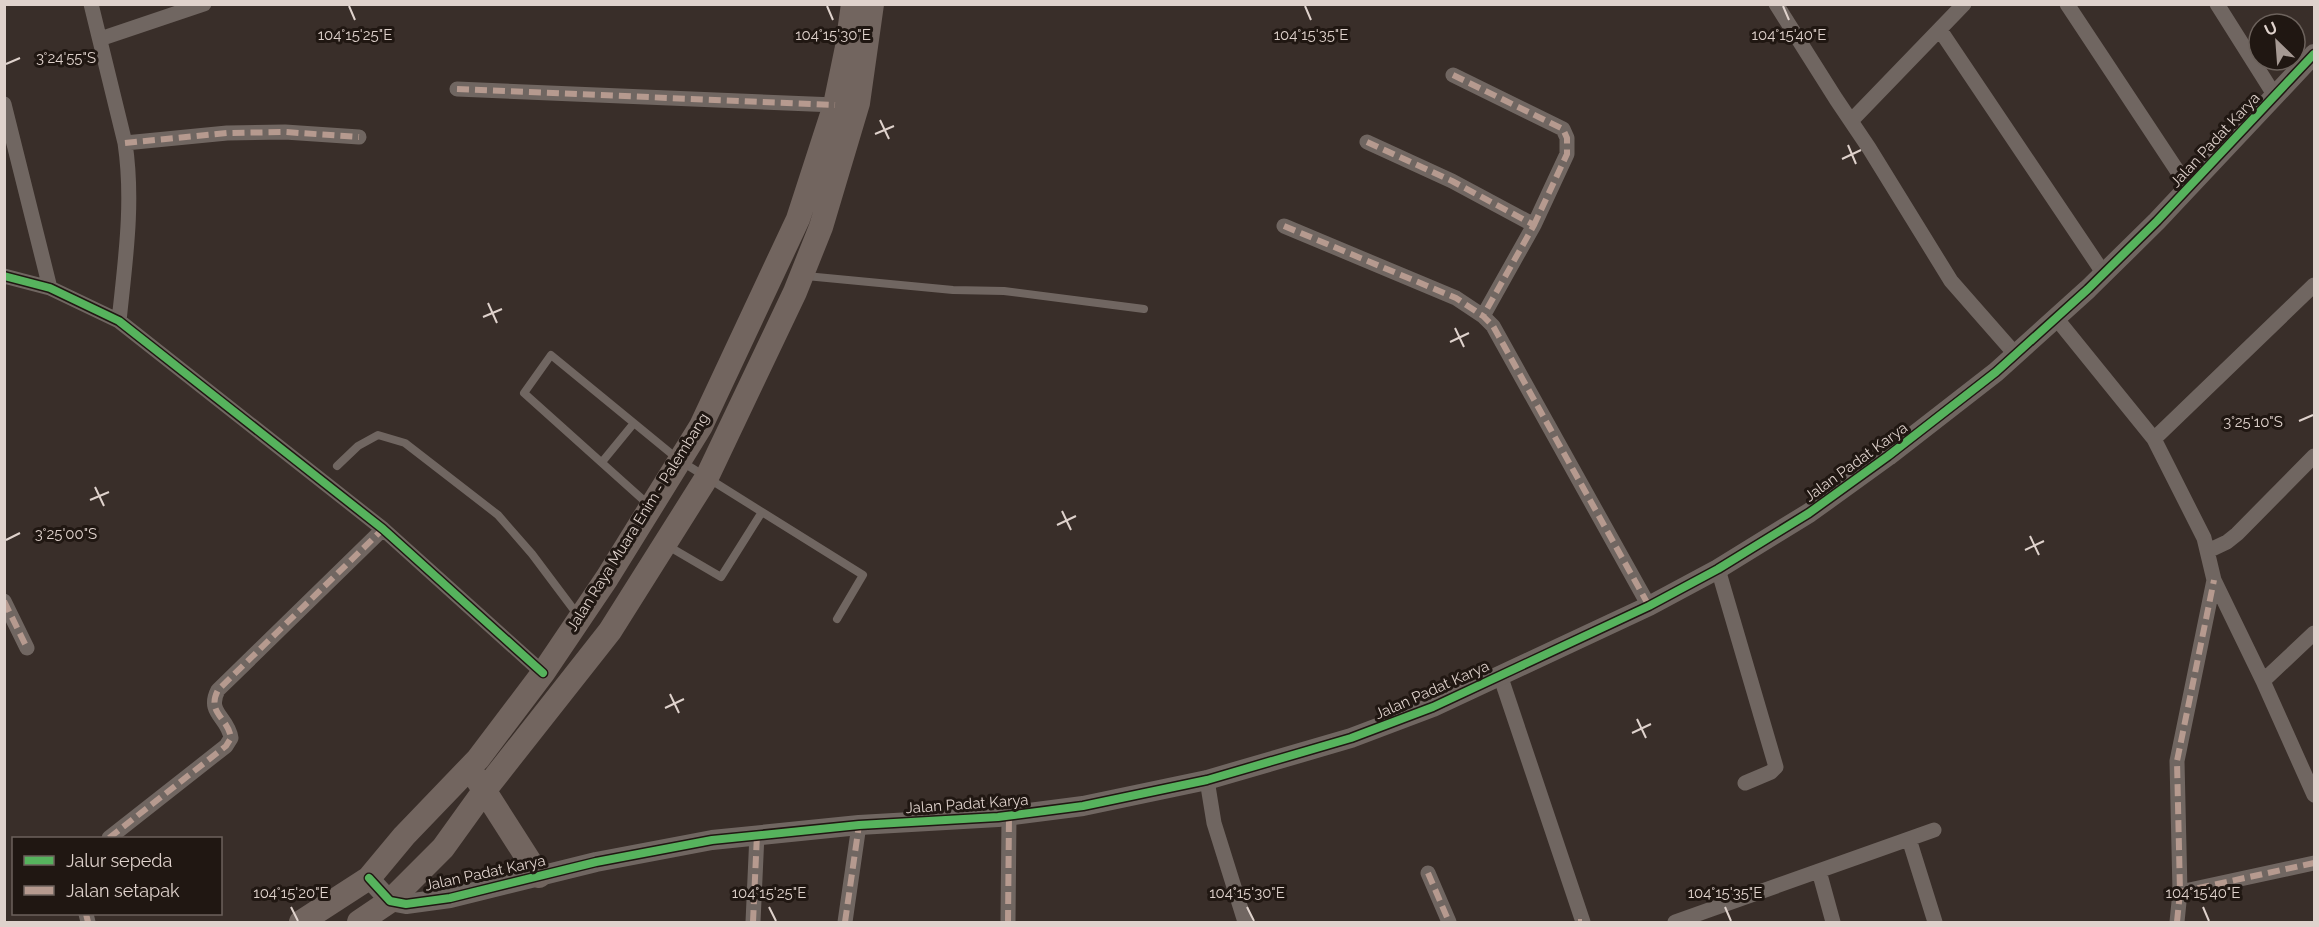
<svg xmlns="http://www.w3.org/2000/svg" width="2319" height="927" font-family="Raleway,sans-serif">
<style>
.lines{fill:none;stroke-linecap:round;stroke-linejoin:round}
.service{stroke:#706661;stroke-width:8}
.minor{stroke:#706661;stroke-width:15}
.tertiary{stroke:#706661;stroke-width:20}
.primary{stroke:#72655f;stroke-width:24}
.quiet{stroke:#b69a8f;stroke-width:6;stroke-dasharray:12 6;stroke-linecap:butt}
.cycleway-casing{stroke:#201712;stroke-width:11}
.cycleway{stroke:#56b35d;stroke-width:8}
.ticks{fill:none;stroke:#dfd2cc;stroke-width:2}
.labels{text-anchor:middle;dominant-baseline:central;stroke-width:6;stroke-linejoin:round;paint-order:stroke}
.street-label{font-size:15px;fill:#dfd2cc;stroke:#201712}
.ticks-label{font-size:15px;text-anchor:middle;fill:#dfd2cc;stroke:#201712;stroke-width:6;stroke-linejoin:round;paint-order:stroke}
</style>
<rect width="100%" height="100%" fill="#392e29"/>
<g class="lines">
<path class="service" d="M 806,276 L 953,290 L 1004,291 L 1144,309
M 602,462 L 634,423
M 337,466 L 358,446 L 378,435 L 405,443 L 498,515 L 532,554 L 577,614
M 650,506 L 524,393 L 551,355 L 679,460 L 762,512 L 721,577 L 668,546
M 762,512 L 863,575 L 837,619"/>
<path class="minor" d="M 91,4 L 125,143 C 134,203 125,262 119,321
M 1776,4 L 1836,99 L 1869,148 L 1951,281 L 2016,355
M 2067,4 L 2188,187
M 2217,4 L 2275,96
M 1940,30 L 2104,274
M 100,39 L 204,4
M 1453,75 L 1563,129 L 1567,138 L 1567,154 L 1534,225
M 457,89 L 835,105
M 4,104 L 50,288
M 1851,121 L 1964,4
M 1367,142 L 1452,181 L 1534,225 L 1483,316
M 125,143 L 227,133 L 285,132 L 359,137
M 1284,226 L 1456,298 L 1483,316 L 1493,326 L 1649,606
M 4,276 L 50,288 L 119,321 L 383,529 L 543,673
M 2056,318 L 2154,439 L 2204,538 L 2214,580 L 2263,681 L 2314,795
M 2154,439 L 2314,285
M 2208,551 L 2227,542 L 2237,534 L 2314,456
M 1718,569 L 1776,767 L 1771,772 L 1745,783
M 4,601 L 27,648
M 1500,675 L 1583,922
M 2263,681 L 2314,633
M 1207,780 L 1214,823 L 1245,922
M 109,838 L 226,746 L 231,738 C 228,717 206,713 218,690 L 383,529
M 1909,839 L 1935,922
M 1819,871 L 1833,922
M 1428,873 L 1449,922
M 2180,892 L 2314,863
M 86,914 L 88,922
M 753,922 L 757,834
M 845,922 L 859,825
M 1008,922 L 1009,815
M 1675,922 L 1934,830
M 2177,922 L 2180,892 L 2177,761 L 2214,580"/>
<path class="tertiary" d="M 369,878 L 390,901 L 406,904 L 450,898 L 596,862 L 712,840 L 859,825 L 998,817 L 1083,806 L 1207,780 L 1351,738 L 1433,707 L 1649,606 L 1718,569 L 1809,513 L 1888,456 L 1996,372 L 2088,289 L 2157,221 L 2314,54"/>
<path class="primary" d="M 477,779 L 539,876
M 301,922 L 369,878 L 404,836 L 478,759 L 543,673 L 607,578 L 701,426 L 798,219 L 835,105 L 847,47 L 853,4
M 359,922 L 390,901 L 443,848 L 484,791 L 610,631 L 707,477 L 795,292 L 821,227 L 858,103 L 872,4"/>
<path class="quiet" d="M 1453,75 L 1563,129 L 1567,138 L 1567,154 L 1534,225
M 457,89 L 835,105
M 1367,142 L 1452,181 L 1534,225 L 1483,316
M 125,143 L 227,133 L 285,132 L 359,137
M 1284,226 L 1456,298 L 1483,316 L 1493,326 L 1649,606
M 4,601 L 27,648
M 109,838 L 226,746 L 231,738 C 228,717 206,713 218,690 L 383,529
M 1428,873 L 1449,922
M 2180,892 L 2314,863
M 86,914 L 88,922
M 753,922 L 757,834
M 845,922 L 859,825
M 1008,922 L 1009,815
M 1578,922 L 1582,922
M 2177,922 L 2180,892 L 2177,761 L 2214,580"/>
<defs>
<path id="cycleway" d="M 4,276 L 50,288 L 119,321 L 383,529 L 543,673
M 369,878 L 390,901 L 406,904 L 450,898 L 596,862 L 712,840 L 859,825 L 998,817 L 1083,806 L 1207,780 L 1351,738 L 1433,707 L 1649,606 L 1718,569 L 1809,513 L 1888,456 L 1996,372 L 2088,289 L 2157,221 L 2314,54"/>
</defs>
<use href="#cycleway" class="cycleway-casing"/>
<use href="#cycleway" class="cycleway"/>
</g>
<path class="ticks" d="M 349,6 L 355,20M 827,6 L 833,20M 1305,6 L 1311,20M 1783,6 L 1789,20M 6,64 L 20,58M 880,120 L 889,139M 875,134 L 894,126M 1848,145 L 1856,164M 1842,159 L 1861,150M 488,303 L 497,323M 483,317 L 502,309M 1455,328 L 1464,347M 1450,342 L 1469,333M 2299,421 L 2313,415M 95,487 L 104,506M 90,500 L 109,492M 1062,511 L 1071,530M 1057,525 L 1076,516M 2030,536 L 2039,555M 6,540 L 20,533M 2025,550 L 2044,541M 670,694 L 679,713M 665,708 L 684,699M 1637,719 L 1646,738M 1632,733 L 1651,724M 291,907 L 298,921M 769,907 L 776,921M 1247,907 L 1254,921M 1725,907 L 1731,921M 2203,907 L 2209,921"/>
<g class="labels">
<g class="street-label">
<text transform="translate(2215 140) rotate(-47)">Jalan Padat Karya</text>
<text transform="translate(1856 462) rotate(-36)">Jalan Padat Karya</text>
<text transform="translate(638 522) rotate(-58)">Jalan Raya Muara Enim - Palembang</text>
<text transform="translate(1432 690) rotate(-24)">Jalan Padat Karya</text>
<text transform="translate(967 804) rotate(-4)">Jalan Padat Karya</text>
<text transform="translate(485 873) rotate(-12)">Jalan Padat Karya</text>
</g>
</g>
<g class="ticks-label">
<text x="355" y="40">104°15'25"E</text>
<text x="833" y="40">104°15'30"E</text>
<text x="1789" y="40">104°15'40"E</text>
<text x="1311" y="40">104°15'35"E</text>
<text x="66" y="63">3°24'55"S</text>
<text x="2253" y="427">3°25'10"S</text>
<text x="66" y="539">3°25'00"S</text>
<text x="291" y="898">104°15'20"E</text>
<text x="769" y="898">104°15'25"E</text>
<text x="1247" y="898">104°15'30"E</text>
<text x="1725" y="898">104°15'35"E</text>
<text x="2203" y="898">104°15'40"E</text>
</g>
<rect width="2319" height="927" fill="none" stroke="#dfd2cc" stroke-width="12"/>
<rect x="12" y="837" width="210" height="78" fill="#201712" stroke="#6c625c" stroke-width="1.5"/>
<rect x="24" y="856" width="30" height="9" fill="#56b35d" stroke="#6c625c" stroke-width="1.5"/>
<text x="66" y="867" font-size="18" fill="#dfd2cc">Jalur sepeda</text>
<rect x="24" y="886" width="30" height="9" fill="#b69a8f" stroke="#6c625c" stroke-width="1.5"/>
<text x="66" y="897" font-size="18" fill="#dfd2cc">Jalan setapak</text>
<g transform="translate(2277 42) rotate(335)"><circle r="28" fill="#201712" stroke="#6c625c" stroke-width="1.5"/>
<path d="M0-4.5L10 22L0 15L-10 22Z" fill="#a59993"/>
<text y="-9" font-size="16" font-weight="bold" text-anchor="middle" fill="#dfd2cc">U</text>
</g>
</svg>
